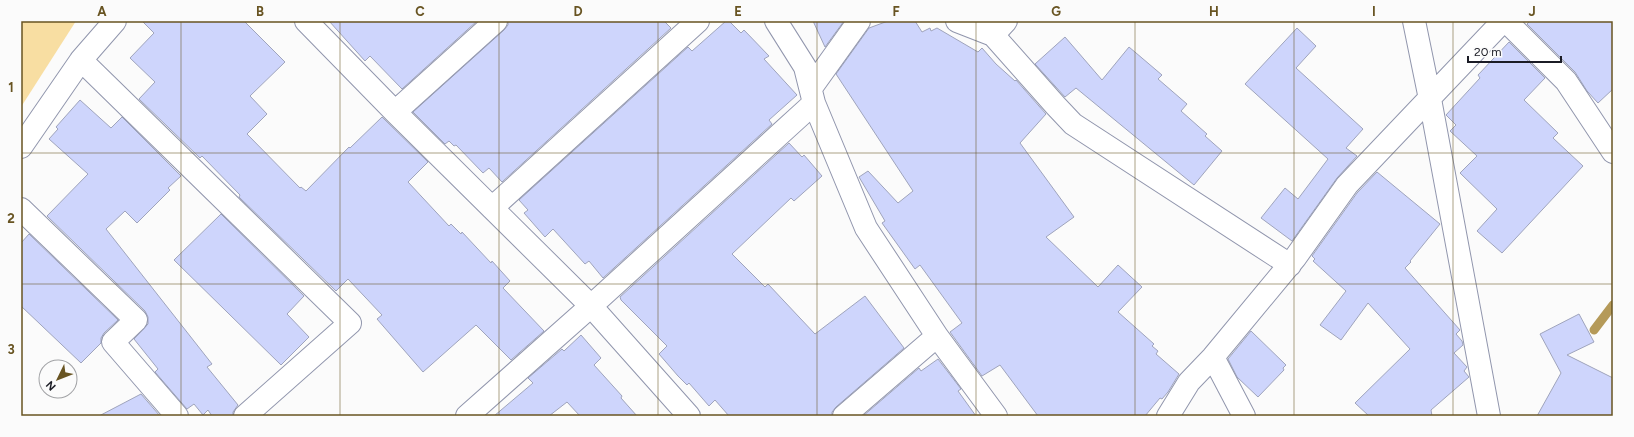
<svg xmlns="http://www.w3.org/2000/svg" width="1634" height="437" font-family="Figtree,sans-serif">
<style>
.green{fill:#f8dea2}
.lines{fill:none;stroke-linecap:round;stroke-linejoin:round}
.stream{stroke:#b59a59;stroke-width:9}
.building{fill:#ced5fc;stroke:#9fa4bc}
.minor-casing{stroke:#9196ad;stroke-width:24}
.minor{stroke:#fff;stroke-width:22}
.grid{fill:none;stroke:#685422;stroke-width:1;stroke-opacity:0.55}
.neatline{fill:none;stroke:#685422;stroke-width:1.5}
.grid-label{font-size:13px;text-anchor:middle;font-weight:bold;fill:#685422}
</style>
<rect width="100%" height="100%" fill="#fbfbfb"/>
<path class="green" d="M 21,21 L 76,21 L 21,107 Z"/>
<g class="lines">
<path class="stream" d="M 1594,330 L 1613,305"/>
</g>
<path class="building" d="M 142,21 L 244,21 L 285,62 L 250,96 L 267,114 L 247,134 L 300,188 L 301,187 L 306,191 L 349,147 L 350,148 L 382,117 L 428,162 L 408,182 L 449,226 L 451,224 L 461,234 L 462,232 L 491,263 L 492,261 L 510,281 L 503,288 L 544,331 L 511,360 L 476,325 L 423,372 L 377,319 L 382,315 L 348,279 L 336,291 L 239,197 L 240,195 L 202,156 L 200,158 L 139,99 L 155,82 L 130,58 L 154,33 Z
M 329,21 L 477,21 L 402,89 L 370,56 L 365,61 Z
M 508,21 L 664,21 L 671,28 L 502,182 L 489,168 L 483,173 L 456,145 L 454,146 L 449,141 L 445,144 L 413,112 L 504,30 L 508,25 Z
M 726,21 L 729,21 L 741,33 L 744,30 L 769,56 L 764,59 L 797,95 L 769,120 L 772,124 L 603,278 L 589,261 L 585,264 L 553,229 L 545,237 L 524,213 L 528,210 L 519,200 L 688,47 L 692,51 Z
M 813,21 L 844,21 L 825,47 Z
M 888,21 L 915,21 L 922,32 L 930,28 L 931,31 L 937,28 L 978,52 L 982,48 L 996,64 L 1015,81 L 1016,80 L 1046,114 L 1020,143 L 1074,217 L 1046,237 L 1098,287 L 1118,265 L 1142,287 L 1118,312 L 1154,344 L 1152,346 L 1158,351 L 1156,354 L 1179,374 L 1168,392 L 1162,399 L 1160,398 L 1145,416 L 1038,416 L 1000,365 L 982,376 L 950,332 L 962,323 L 920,265 L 915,269 L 882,223 L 885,221 L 859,177 L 868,171 L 898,203 L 913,191 L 836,74 L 869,28 Z
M 1530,21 L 1613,21 L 1613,89 L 1598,103 L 1587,91 L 1575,72 L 1527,24 Z
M 1297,28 L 1316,46 L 1296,68 L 1363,129 L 1346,148 L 1357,156 L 1337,178 L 1292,241 L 1261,218 L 1285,188 L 1298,199 L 1328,159 L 1245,84 Z
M 1065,37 L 1102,80 L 1129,47 L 1162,75 L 1158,79 L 1187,104 L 1181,111 L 1207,134 L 1205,136 L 1222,151 L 1194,185 L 1076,88 L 1065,97 L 1035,64 Z
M 1509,42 L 1545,78 L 1524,100 L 1558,133 L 1553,138 L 1583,166 L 1502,253 L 1477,231 L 1497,209 L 1460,173 L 1477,156 L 1450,131 L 1456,125 L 1446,115 L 1480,78 L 1478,75 Z
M 80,100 L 111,128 L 122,117 L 181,176 L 168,188 L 170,190 L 137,223 L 125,211 L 106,229 L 212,364 L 207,367 L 238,405 L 233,412 L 233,416 L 212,416 L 208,410 L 203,415 L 194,404 L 187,409 L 155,372 L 158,369 L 134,339 L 148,324 L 148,317 L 145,311 L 47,216 L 88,174 L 49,139 L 58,129 L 56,127 Z
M 789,143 L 802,157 L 804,155 L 822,176 L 794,201 L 791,198 L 732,254 L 765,287 L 768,284 L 815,334 L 865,296 L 904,348 L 836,407 L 832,412 L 832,416 L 729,416 L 715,400 L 709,406 L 689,383 L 687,385 L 678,376 L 659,354 L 667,346 L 621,300 L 620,297 Z
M 1377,172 L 1440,224 L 1410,261 L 1411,262 L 1405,268 L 1460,330 L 1456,334 L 1462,341 L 1463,345 L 1454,353 L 1467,367 L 1464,371 L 1469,377 L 1431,410 L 1432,416 L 1369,416 L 1355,403 L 1410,349 L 1368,303 L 1341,340 L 1320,325 L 1346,291 L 1313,261 L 1315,259 L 1312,256 L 1357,193 Z
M 221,214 L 304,296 L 287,314 L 309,337 L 281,365 L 174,260 Z
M 29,234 L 118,320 L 104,333 L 101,338 L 101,343 L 81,363 L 21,306 L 21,243 Z
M 1579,314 L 1594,342 L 1567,355 L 1613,378 L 1613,416 L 1537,416 L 1561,373 L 1540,334 Z
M 1251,331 L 1286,365 L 1283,368 L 1284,370 L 1258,397 L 1237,377 L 1228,359 Z
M 581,335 L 601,358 L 594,365 L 622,396 L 621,398 L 637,416 L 580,416 L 567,402 L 549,416 L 494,416 L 533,383 L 528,378 L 562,349 L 564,351 Z
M 938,359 L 961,389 L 958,391 L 976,416 L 863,416 L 919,368 L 921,371 Z
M 141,394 L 160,416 L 99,416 Z"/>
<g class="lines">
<defs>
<path id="minor" d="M 306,21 L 395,112 L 591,306 L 689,416
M 776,21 L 805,67 L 814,103 L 866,228 L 937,336 L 996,416
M 957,21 L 993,35 L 1056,106 L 1073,124 L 1290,265
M 1414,21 L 1430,99 L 1489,416
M 1506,21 L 1566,81 L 1613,152
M 993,35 L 1006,21
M 81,60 L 350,323 L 245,416
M 811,88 L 859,21
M 395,112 L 496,21
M 21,147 L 81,60 L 115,21
M 492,208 L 698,21
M 21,209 L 136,320 L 113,342 L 177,416
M 1213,357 L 1244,416
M 467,416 L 591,306 L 814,103
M 844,416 L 937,336
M 1168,416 L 1189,382 L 1213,357 L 1295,258 L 1347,185 L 1503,21"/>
</defs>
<use href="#minor" class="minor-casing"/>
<use href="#minor" class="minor"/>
</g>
<path class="grid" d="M 181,21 L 181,416M 340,21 L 340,416M 499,21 L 499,416M 658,21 L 658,416M 817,21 L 817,416M 976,21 L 976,416M 1135,21 L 1135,416M 1294,21 L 1294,416M 1453,21 L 1453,416M 21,153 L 1613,153M 21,284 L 1613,284"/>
<rect width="1634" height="437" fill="none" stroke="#fbfbfb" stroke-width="44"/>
<g transform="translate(58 379) rotate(227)"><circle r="19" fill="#fbfbfb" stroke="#a1a2a5"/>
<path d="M0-3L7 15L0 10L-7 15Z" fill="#685422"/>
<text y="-6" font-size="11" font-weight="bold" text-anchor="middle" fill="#1b1c25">N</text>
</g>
<path d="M1468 56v6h93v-6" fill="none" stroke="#1b1c25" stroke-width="2"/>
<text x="1474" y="56" font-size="12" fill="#1b1c25" stroke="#fbfbfb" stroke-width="3" paint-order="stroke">20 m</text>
<rect x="22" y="22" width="1590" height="393" class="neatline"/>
<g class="grid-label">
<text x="102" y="16">A</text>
<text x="260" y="16">B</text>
<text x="420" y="16">C</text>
<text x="578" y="16">D</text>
<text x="738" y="16">E</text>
<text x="896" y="16">F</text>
<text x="1056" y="16">G</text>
<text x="1214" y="16">H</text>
<text x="1374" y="16">I</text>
<text x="1532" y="16">J</text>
<text x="11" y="92">1</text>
<text x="11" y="223">2</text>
<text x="11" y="354">3</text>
</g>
</svg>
